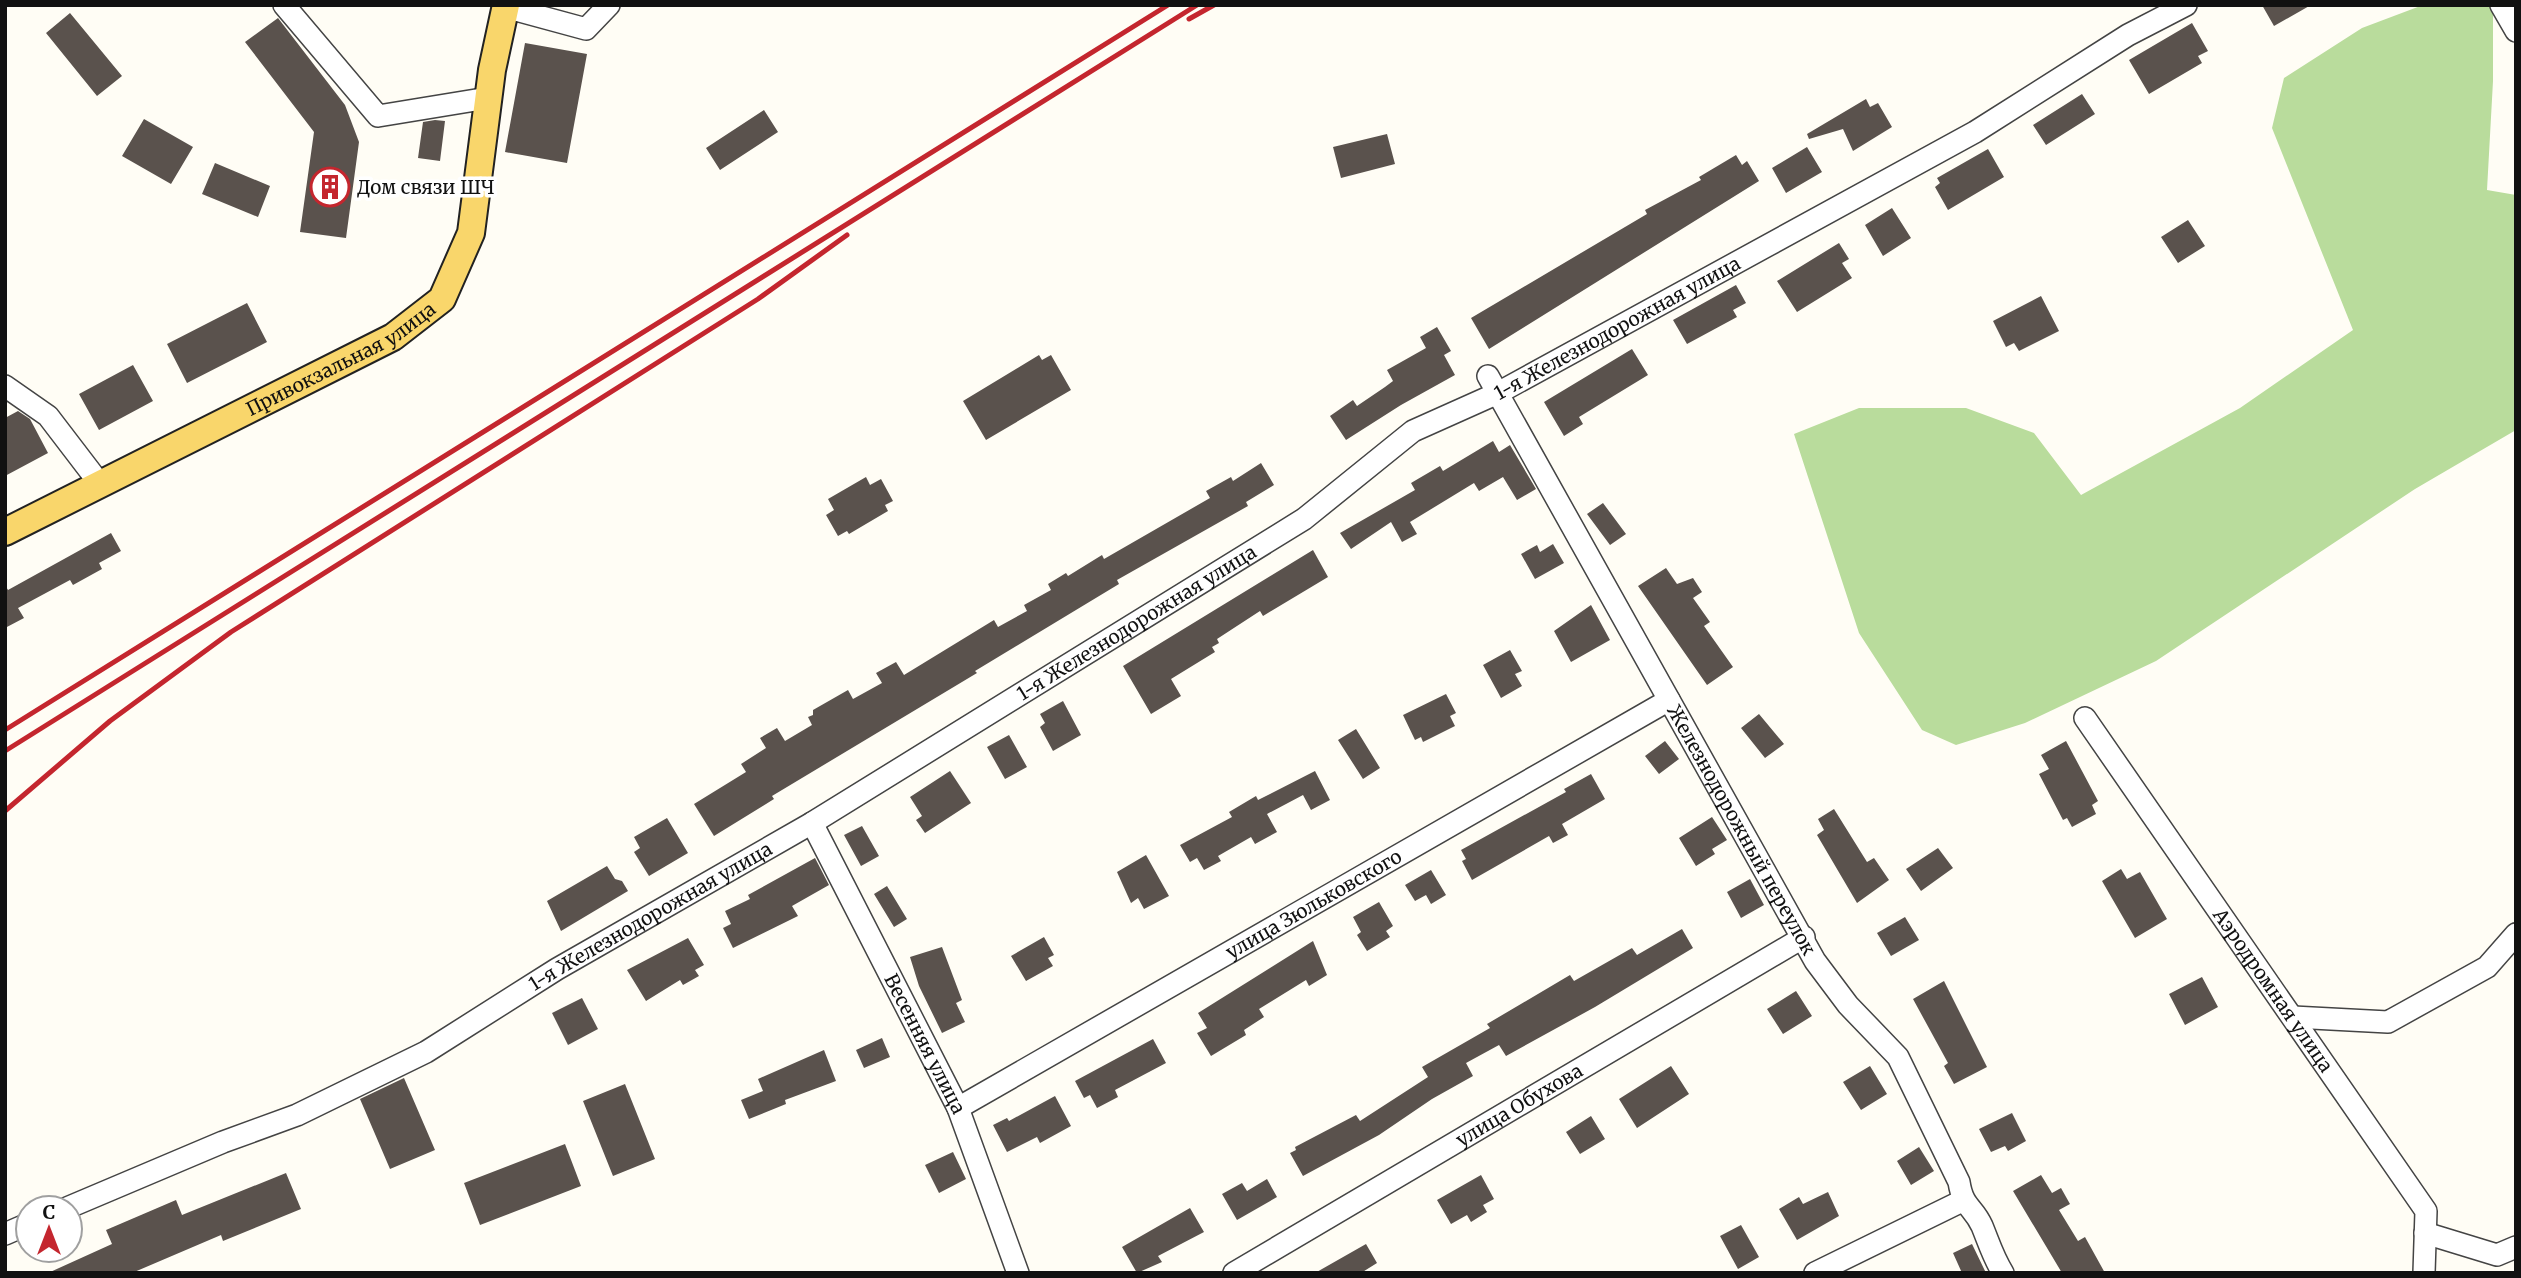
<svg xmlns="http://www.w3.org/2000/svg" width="2521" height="1278" font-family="Merriweather,serif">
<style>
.forest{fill:#b9dc9c}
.building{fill:#5a524d}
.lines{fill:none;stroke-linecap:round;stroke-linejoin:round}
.minor-casing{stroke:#444;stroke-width:24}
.major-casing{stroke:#222;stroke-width:30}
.minor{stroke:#fff;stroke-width:21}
.major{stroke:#f9d66b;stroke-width:26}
.rail{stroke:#c4262e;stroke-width:5}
.labels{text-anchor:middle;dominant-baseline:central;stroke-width:7;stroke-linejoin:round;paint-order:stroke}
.poi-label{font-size:19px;fill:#111;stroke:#fff;text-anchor:start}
.street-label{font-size:19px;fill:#111;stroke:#fff}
</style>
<rect width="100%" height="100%" fill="#fffdf5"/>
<path class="forest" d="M 2423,5 L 2493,5 L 2493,81 L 2487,190 L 2516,195 L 2516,430 L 2415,489 L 2156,661 L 2025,723 L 1956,745 L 1922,730 L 1859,633 L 1794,434 L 1859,408 L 1966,408 L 2034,433 L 2081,495 L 2240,408 L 2353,330 L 2272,128 L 2284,78 L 2362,28 Z"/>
<path class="building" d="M 2262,5 L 2311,5 L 2274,26 Z
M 70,13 L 122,76 L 97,96 L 46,33 Z
M 278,18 L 345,105 L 359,142 L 346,238 L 300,232 L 314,132 L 245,42 Z
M 2192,23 L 2208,51 L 2198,56 L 2202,63 L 2149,94 L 2129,60 Z
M 525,43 L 587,54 L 567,163 L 505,152 Z
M 2082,94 L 2095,114 L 2046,145 L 2033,125 Z
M 1866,99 L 1870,107 L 1878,103 L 1892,127 L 1853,151 L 1843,129 L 1809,139 L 1807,134 Z
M 764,110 L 778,132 L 720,170 L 706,148 Z
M 144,119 L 193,147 L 171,184 L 122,156 Z
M 435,120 L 445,121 L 440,161 L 418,158 L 423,122 Z
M 1387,134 L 1395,164 L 1341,178 L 1333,147 Z
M 1807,147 L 1822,172 L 1786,193 L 1772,168 Z
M 1988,149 L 2004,177 L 1948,210 L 1935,187 L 1940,183 L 1937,178 Z
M 1736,155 L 1742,165 L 1747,161 L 1759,181 L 1489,349 L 1471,318 L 1647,214 L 1645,210 L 1701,180 L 1699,177 Z
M 215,163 L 270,186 L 258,217 L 202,194 Z
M 1892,208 L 1911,238 L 1883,256 L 1865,225 Z
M 2188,220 L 2205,246 L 2178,263 L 2161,237 Z
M 1839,243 L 1849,259 L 1842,263 L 1852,278 L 1797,312 L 1777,281 Z
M 1736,285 L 1746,303 L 1733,310 L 1737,317 L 1687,344 L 1673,320 Z
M 2041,296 L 2059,331 L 2019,351 L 2014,343 L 2006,347 L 1993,321 Z
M 247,303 L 267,342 L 187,383 L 167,344 Z
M 1437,327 L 1451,351 L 1444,355 L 1455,375 L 1401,405 L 1346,440 L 1330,416 L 1353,400 L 1357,406 L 1385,387 L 1393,381 L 1387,370 L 1426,348 L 1420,337 Z
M 1632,349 L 1648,375 L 1579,417 L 1583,424 L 1564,436 L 1544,402 Z
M 1039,355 L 1042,360 L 1051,355 L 1071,390 L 986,440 L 963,401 Z
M 133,365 L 153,401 L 99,430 L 79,394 Z
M 18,411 L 30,419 L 48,453 L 5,476 L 5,418 Z
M 1493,441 L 1499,452 L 1510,445 L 1536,489 L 1517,500 L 1503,477 L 1479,491 L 1474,483 L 1410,522 L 1417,534 L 1402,542 L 1391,522 L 1351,549 L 1340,533 L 1415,490 L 1411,483 L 1440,466 L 1443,471 Z
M 1261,463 L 1274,485 L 1246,502 L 1248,506 L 1117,580 L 1119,584 L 975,671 L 977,673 L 772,796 L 774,799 L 714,836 L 694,804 L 746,772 L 741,764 L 766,748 L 760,738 L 777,728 L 785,741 L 812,725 L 808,717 L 813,715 L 813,710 L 848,690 L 853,699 L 882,683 L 876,673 L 896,662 L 904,675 L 994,620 L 998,627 L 1027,611 L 1024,605 L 1051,590 L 1048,584 L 1066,573 L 1068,576 L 1102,555 L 1104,559 L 1210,498 L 1206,491 L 1231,477 L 1233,481 Z
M 866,477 L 870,485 L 881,479 L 893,501 L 885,505 L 888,511 L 849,534 L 847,531 L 838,536 L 826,515 L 834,510 L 828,499 Z
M 1603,503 L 1626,534 L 1610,545 L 1587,514 Z
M 111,533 L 121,551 L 99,563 L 102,569 L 73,585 L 70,580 L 18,608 L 24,618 L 5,628 L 5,585 L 8,590 Z
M 1553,544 L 1564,563 L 1535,579 L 1521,554 L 1537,545 L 1540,552 Z
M 1313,550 L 1328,577 L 1263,616 L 1260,611 L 1217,639 L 1219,643 L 1212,647 L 1215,652 L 1171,679 L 1181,696 L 1151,714 L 1123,666 Z
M 1666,568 L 1677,584 L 1693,578 L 1702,592 L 1693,598 L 1710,622 L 1704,626 L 1733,667 L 1707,685 L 1638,586 Z
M 1591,605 L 1610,640 L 1571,662 L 1554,631 Z
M 1510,650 L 1522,671 L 1515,674 L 1522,686 L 1501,698 L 1483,665 Z
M 1446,694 L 1456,713 L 1450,716 L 1455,726 L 1423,742 L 1421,737 L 1415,740 L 1403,715 Z
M 1063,701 L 1081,735 L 1053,751 L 1040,727 L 1045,723 L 1040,714 Z
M 1759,714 L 1784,744 L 1765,758 L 1741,728 Z
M 1356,729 L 1380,768 L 1363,779 L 1338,740 Z
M 1009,735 L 1027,767 L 1005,779 L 987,747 Z
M 1665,741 L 1679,759 L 1659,774 L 1645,756 Z
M 2066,741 L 2098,801 L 2092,805 L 2096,814 L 2072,827 L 2067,818 L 2063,820 L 2039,774 L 2049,769 L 2041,755 Z
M 950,771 L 971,803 L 925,833 L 916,820 L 922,816 L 910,797 Z
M 1315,771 L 1330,800 L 1311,810 L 1303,795 L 1267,814 L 1277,832 L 1255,844 L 1251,837 L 1218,856 L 1221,861 L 1204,870 L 1197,858 L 1190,862 L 1180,845 L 1232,817 L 1229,812 L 1256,796 L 1258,800 Z
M 1591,774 L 1605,799 L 1562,824 L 1568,835 L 1553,843 L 1549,836 L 1472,880 L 1462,861 L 1466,859 L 1461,850 L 1566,792 L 1564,789 Z
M 1834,809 L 1867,862 L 1874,858 L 1889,880 L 1857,903 L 1817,835 L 1824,830 L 1818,819 Z
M 1712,817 L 1727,840 L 1712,849 L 1715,854 L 1696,866 L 1679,838 Z
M 667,818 L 688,853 L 649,876 L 634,852 L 640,848 L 634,837 Z
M 862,826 L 879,856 L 861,866 L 844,835 Z
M 1938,848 L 1953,868 L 1921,891 L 1906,869 Z
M 1146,855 L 1169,896 L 1144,909 L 1138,898 L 1131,903 L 1117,872 Z
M 815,858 L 829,885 L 792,906 L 798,916 L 733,948 L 723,928 L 731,924 L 725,911 L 750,899 L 748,895 Z
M 607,866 L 615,879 L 622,881 L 628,891 L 561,931 L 547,901 Z
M 2121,869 L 2127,879 L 2140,872 L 2167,919 L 2135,938 L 2102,881 Z
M 1431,870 L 1446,895 L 1431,904 L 1426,895 L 1415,901 L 1405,885 Z
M 1750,879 L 1764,905 L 1741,918 L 1727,892 Z
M 887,886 L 907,919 L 894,927 L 874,894 Z
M 1379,902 L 1393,926 L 1386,931 L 1390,937 L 1367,951 L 1357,935 L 1361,932 L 1353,917 Z
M 1905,917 L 1919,940 L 1891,956 L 1877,933 Z
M 1682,929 L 1693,948 L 1595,1007 L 1506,1056 L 1499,1045 L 1466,1063 L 1473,1076 L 1432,1099 L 1379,1135 L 1303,1176 L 1290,1153 L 1296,1150 L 1295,1147 L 1356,1115 L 1360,1121 L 1428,1077 L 1422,1067 L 1490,1028 L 1487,1024 L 1570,975 L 1574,981 L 1632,948 L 1637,955 Z
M 1044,937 L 1054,955 L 1048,958 L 1053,966 L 1026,981 L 1011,956 Z
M 688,938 L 704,965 L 695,970 L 699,976 L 683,985 L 680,980 L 646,1001 L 627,970 Z
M 1313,941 L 1327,975 L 1309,986 L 1306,980 L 1259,1009 L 1264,1017 L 1244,1030 L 1246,1035 L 1211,1056 L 1197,1033 L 1207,1028 L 1198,1013 Z
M 942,947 L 962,1000 L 956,1003 L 965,1022 L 942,1033 L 919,986 L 910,957 Z
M 2202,977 L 2218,1007 L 2185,1025 L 2169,994 Z
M 1944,981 L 1987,1067 L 1954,1084 L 1944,1066 L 1948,1063 L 1913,999 Z
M 1796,991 L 1812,1016 L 1783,1034 L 1767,1009 Z
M 582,998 L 598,1029 L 568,1045 L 552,1013 Z
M 882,1038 L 890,1057 L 864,1068 L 856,1050 Z
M 1153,1039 L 1166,1063 L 1115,1090 L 1118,1097 L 1097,1108 L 1090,1095 L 1084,1098 L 1075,1081 Z
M 824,1050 L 836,1081 L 785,1100 L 786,1104 L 749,1119 L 741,1100 L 763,1091 L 758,1079 Z
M 1671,1066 L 1689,1094 L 1637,1128 L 1619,1099 Z
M 1870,1066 L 1887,1094 L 1861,1110 L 1843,1082 Z
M 404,1078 L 435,1150 L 390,1169 L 360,1099 Z
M 625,1084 L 655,1159 L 613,1176 L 583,1101 Z
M 1055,1096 L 1071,1126 L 1040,1143 L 1037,1137 L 1007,1152 L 993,1125 L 1007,1118 L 1009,1121 Z
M 2012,1113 L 2026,1141 L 2008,1151 L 2005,1146 L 1991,1152 L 1979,1129 Z
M 1591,1116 L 1605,1139 L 1580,1154 L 1566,1132 Z
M 565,1144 L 581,1186 L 480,1225 L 464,1183 Z
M 1919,1147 L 1934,1171 L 1911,1185 L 1897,1161 Z
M 953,1152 L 966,1179 L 939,1193 L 925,1165 Z
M 286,1173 L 301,1209 L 223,1241 L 221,1235 L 132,1273 L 48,1273 L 112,1244 L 106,1230 L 176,1200 L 182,1215 Z
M 1481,1175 L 1494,1199 L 1483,1205 L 1487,1212 L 1471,1222 L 1467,1215 L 1451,1224 L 1437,1200 Z
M 2041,1175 L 2052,1193 L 2061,1188 L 2070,1204 L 2059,1210 L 2078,1241 L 2085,1237 L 2105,1273 L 2062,1273 L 2013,1191 Z
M 1267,1179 L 1277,1197 L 1237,1220 L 1222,1194 L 1242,1183 L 1247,1191 Z
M 1828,1192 L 1839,1216 L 1797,1240 L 1779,1209 L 1799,1197 L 1803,1204 Z
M 1190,1208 L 1204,1232 L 1158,1256 L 1162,1262 L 1137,1273 L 1122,1247 Z
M 1741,1225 L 1759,1257 L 1738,1269 L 1720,1236 Z
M 1366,1244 L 1377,1263 L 1361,1273 L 1315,1273 Z
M 1972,1244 L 1986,1273 L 1962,1273 L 1953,1253 Z"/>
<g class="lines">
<defs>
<g id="minor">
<path d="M 284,5 L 378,116 L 488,98"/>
<path d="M 2501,5 L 2516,31"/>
<path d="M 505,7 L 586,29 L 609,5"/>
<path id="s1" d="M 1488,376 L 1815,961 L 1848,1005 L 1898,1057 L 1959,1182 C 1963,1208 1973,1206 1982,1226 C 1989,1243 1993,1257 2003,1273"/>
<path d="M 5,386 L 48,416 L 100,484"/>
<path id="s2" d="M 2085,718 L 2426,1211 L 2424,1273"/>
<path id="s3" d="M 812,823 L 958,1108 L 1018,1273"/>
<path d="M 2293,1017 L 2388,1022 L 2487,967 L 2516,934"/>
<path id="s4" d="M 958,1108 L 1669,700"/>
<path id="s5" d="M 67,1208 L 223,1142 L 297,1115 L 426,1052 L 557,969 L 812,823 L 1304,519 L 1413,431 L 1498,393 L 1975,132 L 2128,35 L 2186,5"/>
<path d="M 2425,1233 L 2497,1255 L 2516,1247"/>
<path d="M 5,1234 L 28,1224"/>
<path id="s6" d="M 1234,1273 L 1804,937"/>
<path d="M 1815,1273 L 1962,1201"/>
</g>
<g id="major">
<path id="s7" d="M 5,532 L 393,337 L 442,299 L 471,233 L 492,70 L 506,5"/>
</g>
</defs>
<use href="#minor" class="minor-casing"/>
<use href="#major" class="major-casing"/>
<use href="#minor" class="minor"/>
<use href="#major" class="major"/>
<path class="rail" d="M 1189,19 L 1214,5
M 5,730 L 1168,5
M 5,751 L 1197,5
M 5,811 L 110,721 L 231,632 L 758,299 L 847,235"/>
</g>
<defs>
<symbol id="building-ring" viewBox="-11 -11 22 22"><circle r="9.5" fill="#fff" stroke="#c4262e" stroke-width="1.5"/><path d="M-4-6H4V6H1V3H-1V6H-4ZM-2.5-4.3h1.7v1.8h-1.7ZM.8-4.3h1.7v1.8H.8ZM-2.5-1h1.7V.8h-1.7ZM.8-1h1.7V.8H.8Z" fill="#c4262e"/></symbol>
</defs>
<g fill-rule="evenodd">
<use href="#building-ring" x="308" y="165" width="44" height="44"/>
</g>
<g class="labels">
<g class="poi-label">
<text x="357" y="187">Дом связи ШЧ</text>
</g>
<g class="street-label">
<text stroke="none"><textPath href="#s5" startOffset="1788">1-я Железнодорожная улица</textPath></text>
<text stroke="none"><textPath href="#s7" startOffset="378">Привокзальная улица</textPath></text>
<text stroke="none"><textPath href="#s5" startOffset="1222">1-я Железнодорожная улица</textPath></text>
<text stroke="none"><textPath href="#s1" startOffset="520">Железнодорожный переулок</textPath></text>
<text stroke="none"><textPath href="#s4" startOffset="410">улица Зюльковского</textPath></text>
<text stroke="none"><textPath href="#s5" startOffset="654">1-я Железнодорожная улица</textPath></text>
<text stroke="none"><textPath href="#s2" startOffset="331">Аэродромная улица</textPath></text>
<text stroke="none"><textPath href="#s3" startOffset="248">Весенняя улица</textPath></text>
<text stroke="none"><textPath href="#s6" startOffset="331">улица Обухова</textPath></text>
</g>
</g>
<rect width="2521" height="1278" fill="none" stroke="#111111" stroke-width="14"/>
<g transform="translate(49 1229)"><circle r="33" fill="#ffffff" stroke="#a0a0a0" stroke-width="2"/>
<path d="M0-5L12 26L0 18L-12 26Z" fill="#c4262e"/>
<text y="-10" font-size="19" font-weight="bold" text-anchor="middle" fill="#111111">С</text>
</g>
</svg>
